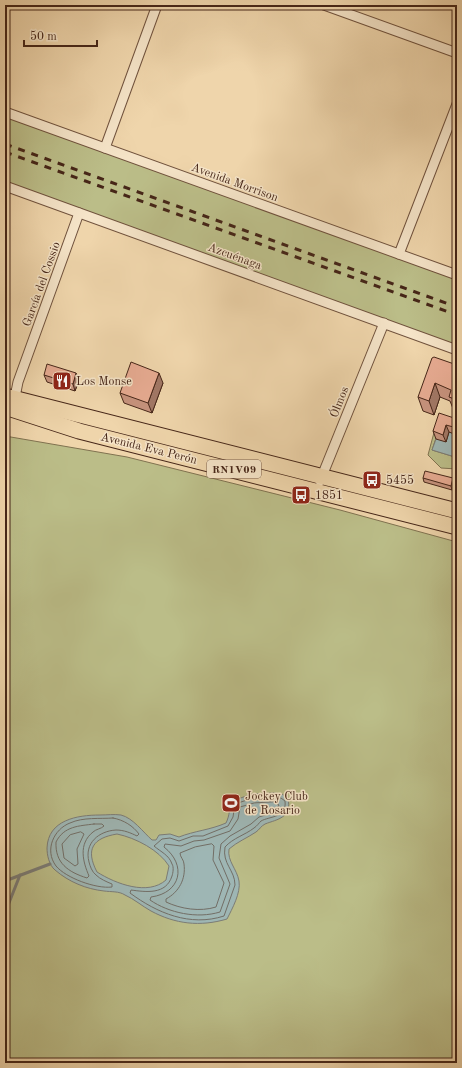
<svg xmlns="http://www.w3.org/2000/svg" width="462" height="1068" viewBox="0 0 462 1068" font-family="'Old Standard TT',serif">
<style>
.green{fill:#bbbd88;stroke:#807250}
.water{fill:#9eb6b4;stroke:#7b7c76;fill-rule:evenodd}
.lines{fill:none;stroke-linecap:round;stroke-linejoin:round}
.shore{stroke:#726e66;stroke-width:1}
.stream{stroke:#7b7c76;stroke-width:3}
.street-casing{stroke:#70523d;stroke-width:11}
.primary-casing{stroke:#462618;stroke-width:17}
.street{stroke:#f5e4c8;stroke-width:9}
.primary{stroke:#efd5ab;stroke-width:15}
.rail{stroke:#462618;stroke-width:3;stroke-dasharray:7 7;stroke-linecap:butt}
.wall{fill:#c7937e;stroke:#462618}
.shaded-wall{fill:#a27866;stroke:#462618}
.building{fill:#e7ab92;stroke:#462618}
.labels{text-anchor:middle;stroke-width:3;stroke-linejoin:round;paint-order:stroke}
.shield{fill:#f5e4c8;stroke:#7a5f4d;stroke-width:1}
.shield-label{font-size:11px;font-weight:bold;fill:#462618}
.street-label{font-size:12px;fill:#462618;stroke:#f5e4c8}
.poi-label{font-size:12px;fill:#462618;stroke:#f5e4c8;text-anchor:start}
</style>
<rect width="100%" height="100%" fill="#efd5ab"/>
<filter id="stains"><feTurbulence type="fractalNoise" baseFrequency=".005" numOctaves="4"/><feColorMatrix values="0 0 0 0 .2 0 0 0 0 .09 0 0 0 0 .02 0 0 0 .5 -.17"/></filter>
<radialGradient id="worn" r=".72"><stop offset=".6" stop-color="#630" stop-opacity="0"/><stop offset="1" stop-color="#630" stop-opacity=".3"/></radialGradient>
<!-- green -->
<g class="green">
<path d="M5,112l452,163v75l-452,-164z"/>
<path d="M442,420l-10,30 23,7 2,-7v19l-16,-1 -13,-13 8,-30z"/>
<path d="M5,436l122,21 213,53 117,32v521h-452z"/>
</g>
<!-- water -->
<g class="water">
<path d="M449,432l8,3v15l-2,7 -23,-7 4,-11z"/>
<path d="M274,793l8,1 6,4c4,20 -10,21 -23,26 -4,2 -6,6 -9,8 -9,6 -19,10 -27,17 -2,12 8,20 10,32 2,12 -7,28 -12,38 -27,8 -52,5 -76,-8 -9,-5 -17,-12 -26,-16 -6,-4 -14,-3 -21,-4 -18,-2 -35,-9 -49,-21 -6,-5 -8,-15 -8,-22 1,-28 30,-33 53,-33 7,0 14,-1 21,0 12,3 22,17 31,25h4l3,-5 11,-1 9,3c15,-6 31,-7 47,-14 4,-8 3,-15 6,-22l20,-7zM117,834c19,4 42,16 52,32l-3,14c-18,16 -50,4 -69,-8 -12,-23 -4,-34 20,-38z"/>
</g>
<g class="lines">
<!-- shore -->
<g class="shore">
<path d="M274,797l7,1 4,3c2,17 -15,15 -24,20 -2,2 -4,5 -7,7 -9,7 -21,10 -29,19 -3,17 10,23 10,38l-11,31c-34,11 -67,-3 -94,-23l1,-3c15,2 35,5 41,-14 1,-3 2,-9 0,-12 -3,-9 -11,-12 -18,-18l8,-7 8,-1 9,3 14,-5h10l25,-10 5,-9 2,-13 18,-6z"/>
<path d="M274,802l5,3 -4,7 -16,5 -8,7 -21,12 -9,8 -2,14 11,26 -10,28c-23,7 -51,1 -70,-12l1,-3c30,-4 36,-32 13,-50l1,-3 16,2 13,-5 10,-1 26,-9 8,-12 2,-12 14,-4z"/>
<path d="M113,818c11,2 20,8 26,16l-2,2c-6,-3 -13,-6 -21,-6 -17,1 -32,13 -27,32 1,4 3,10 7,13 4,4 11,7 16,9v3c-16,2 -46,-9 -56,-21 -12,-16 -2,-37 14,-43 13,-6 30,-4 43,-5z"/>
<path d="M94,824h8l2,2c-3,3 -8,3 -11,6 -15,12 -10,30 -4,44l-2,2c-19,-6 -32,-15 -31,-36 8,-16 23,-16 38,-18z"/>
<path d="M81,832l3,2 -7,15 1,15 -3,2 -11,-8 -2,-14 8,-9z"/>
<path d="M212,844l2,2 -1,14 11,23 -8,24c-16,5 -35,2 -50,-5v-3c13,-7 20,-20 18,-35 0,-4 -4,-7 -4,-11l15,-6z"/>
</g>
<!-- stream -->
<g class="stream">
<path d="M5,881l45,-17"/>
<path d="M5,913l15,-38"/>
</g>
<!-- street casing -->
<g class="street-casing">
<g id="street">
<path d="M324,5l133,48"/>
<path d="M5,112l452,163"/>
<path d="M105,148l52,-143"/>
<path d="M5,186l452,164"/>
<path d="M399,254l58,-150"/>
<path d="M14,402l4,-20 61,-169"/>
<path d="M320,481l64,-158"/>
</g>
</g>
<!-- primary casing -->
<g class="primary-casing">
<g id="primary">
<path d="M5,396l452,115"/>
<path d="M5,407l74,24 378,96"/>
</g>
</g>
<!-- street -->
<use href="#street" class="street"/>
<!-- primary -->
<use href="#primary" class="primary"/>
<!-- rail -->
<g class="rail">
<path d="M5,144l452,163"/>
<path d="M5,152l452,163"/>
</g>
</g>
<!-- wall -->
<g class="wall">
<path d="M457,365v47l-3,-1 -4,-10 -10,-4 -6,18 -11,-4 -5,-14z"/>
<path d="M44,375l35,5 -4,11 -28,-9z"/>
<path d="M163,383l-11,30 -28,-10 -4,-10z"/>
<path d="M457,419v16l-8,-3 -3,10 -10,-3 -3,-8z"/>
<path d="M423,478h30l1,4 -2,8 -28,-8z"/>
</g>
<!-- shaded-wall -->
<g class="shaded-wall">
<path d="M76,373l3,7 -4,11 -2,-7z"/>
<path d="M159,373l4,10 -11,30 -4,-10z"/>
<path d="M435,383l5,14 -6,18 -5,-14z"/>
<path d="M446,425l3,7 -3,10 -3,-7z"/>
<path d="M453,478l1,4 -2,8 -1,-4z"/>
</g>
<!-- building -->
<g class="building">
<path d="M434,357l23,8v35l-8,-3 2,-7 -16,-7 -6,18 -11,-4 14,-39z"/>
<path d="M131,362l28,11 -11,30 -28,-10z"/>
<path d="M47,364l29,9 -3,11 -29,-9z"/>
<path d="M439,413l18,6v9l-11,-3 -3,10 -10,-4z"/>
<path d="M425,471l28,7 -2,8 -28,-8z"/>
</g>
<!-- icons -->
<defs>
<g id="restaurant-square" transform="scale(1)"><rect x="-9" y="-9" width="18" height="18" rx="4" fill="#8f2418" stroke="#f5e4c8"/><path d="M-5-6h1v4h1v-4h1v4h1v-4h1v5L-1.5 .5V6h-2V.5L-5-1ZM5-6V6H3V1.5H1.5Q1.5-4 5-6Z" fill="#fff"/></g>
<g id="bus-square" transform="scale(1)"><rect x="-9" y="-9" width="18" height="18" rx="4" fill="#8f2418" stroke="#f5e4c8"/><path d="M-5-6H5V4H4V6H2V4H-2V6H-4V4H-5ZM-3.5-4V0h7V-4ZM-3.5 1.2v1.5H-2V1.2ZM2 1.2v1.5H3.5V1.2Z" fill="#fff"/></g>
<g id="stadium-square" transform="scale(1)"><rect x="-9" y="-9" width="18" height="18" rx="4" fill="#8f2418" stroke="#f5e4c8"/><path d="M0-5a6.5 5 0 1 0 0 10a6.5 5 0 1 0 0-10ZM-3.5-1.8h7v3.6h-7Z" fill="#fff"/></g>
</defs>
<g fill-rule="evenodd">
<use href="#restaurant-square" x="62" y="381"/>
<use href="#bus-square" x="372" y="480"/>
<use href="#bus-square" x="301" y="495"/>
<use href="#stadium-square" x="231" y="803"/>
</g>
<g class="labels">
<!-- shield labels -->
<rect class="shield" x="207" y="460" width="54" height="18" rx="3"/>
<g class="shield-label">
<text x="234" y="473">RN1V09</text>
</g>
<!-- street labels -->
<g class="street-label">
<text transform="translate(235 182) rotate(20)" y="4">Avenida Morrison</text>
<text transform="translate(235 256) rotate(20)" y="4">Azcuénaga</text>
<text transform="translate(41 284) rotate(-70)" y="4">García del Cossio</text>
<text transform="translate(339 402) rotate(-68)" y="4">Ólmos</text>
<text transform="translate(149 448) rotate(14)" y="4">Avenida Eva Perón</text>
</g>
<!-- poi labels -->
<g class="poi-label">
<text x="76" y="385">Los Monse</text>
<text x="386" y="484">5455</text>
<text x="315" y="499">1851</text>
<text x="245" y="800">Jockey Club<tspan x="245" dy="14">de Rosario</tspan></text>
</g>
</g>
<!-- margin -->
<rect width="462" height="1068" fill="none" stroke="#efd5ab" stroke-width="20"/>
<rect x="6" y="6" width="450" height="1056" fill="none" stroke="#462618" stroke-width="2"/>
<rect x="10" y="10" width="442" height="1048" fill="none" stroke="#462618"/>
<!-- scale -->
<path d="M24 40v6h73v-6" fill="none" stroke="#462618" stroke-width="2"/>
<text x="30" y="40" font-size="12" fill="#462618" stroke="#f5e4c8" stroke-width="3" paint-order="stroke">50 m</text>
<rect width="100%" height="100%" filter="url(#stains)"/>
<rect width="100%" height="100%" fill="url(#worn)"/>
</svg>
